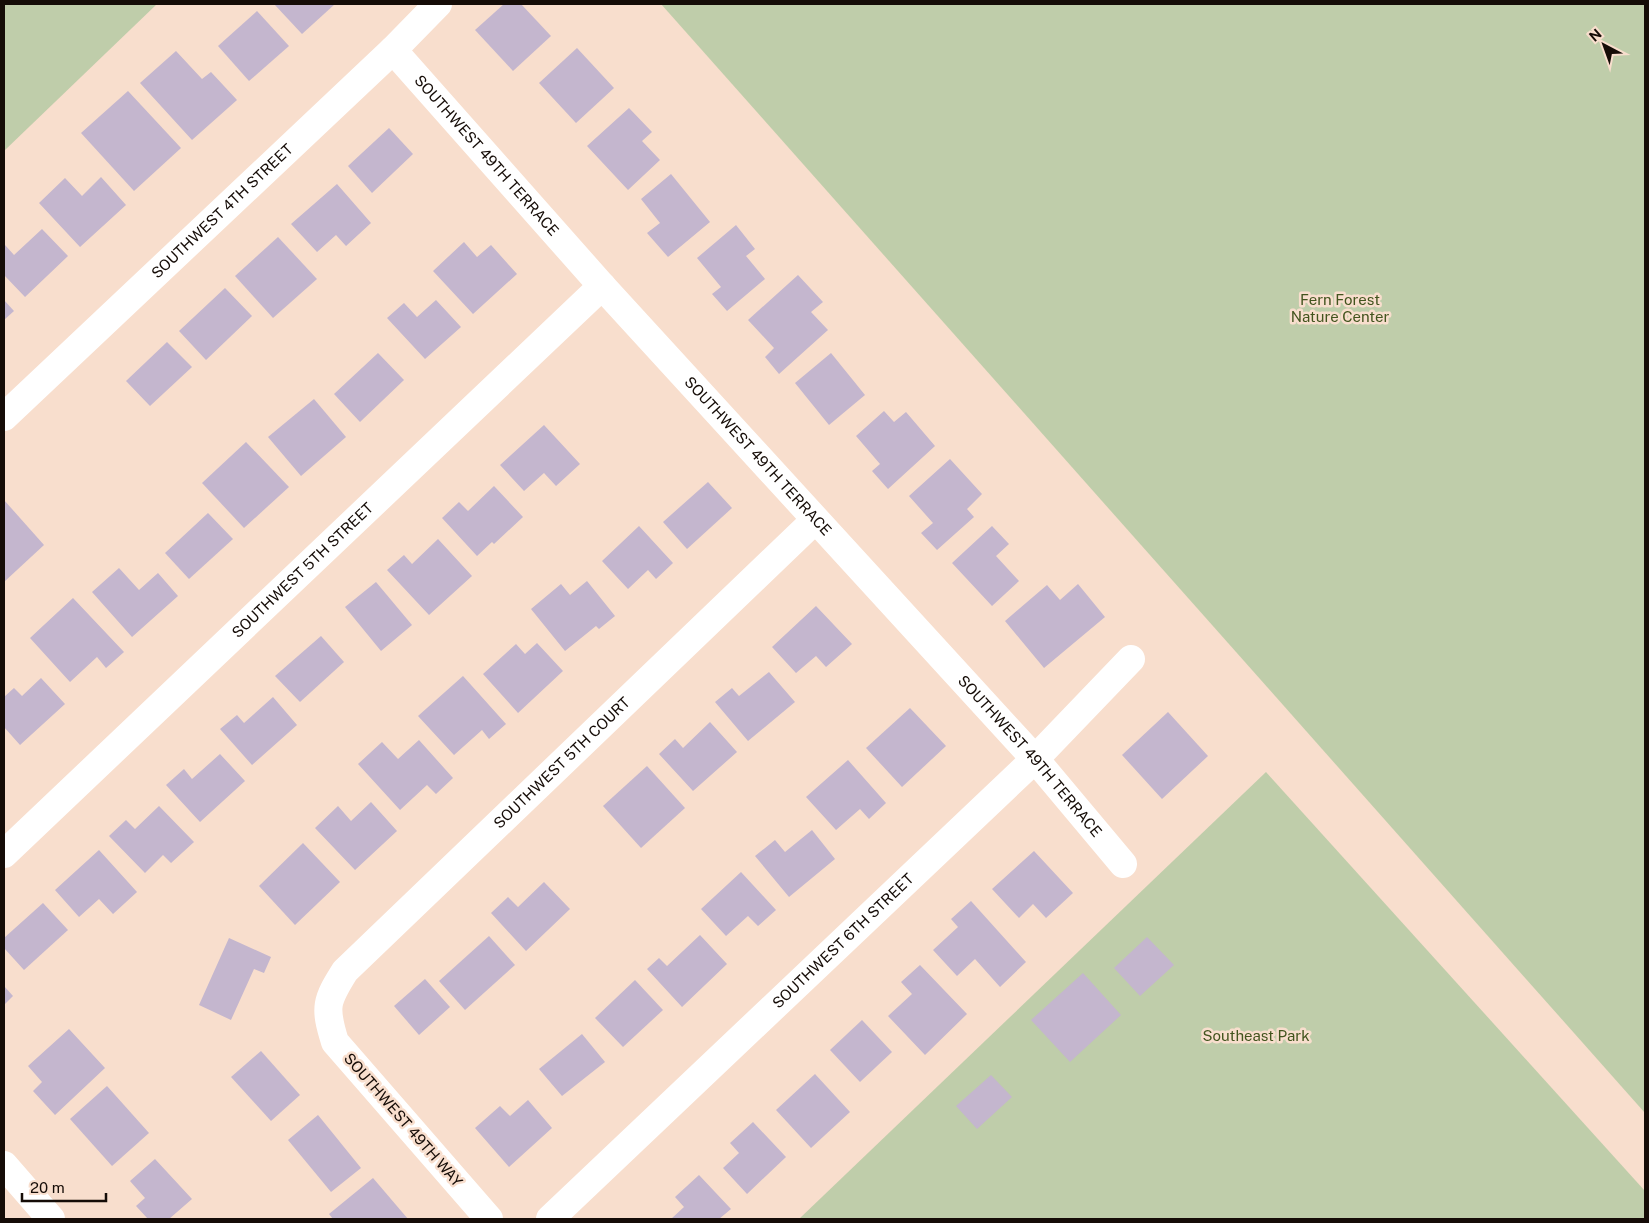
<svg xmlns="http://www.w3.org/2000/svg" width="1649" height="1223" viewBox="0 0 1649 1223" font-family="'Public Sans',sans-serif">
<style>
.green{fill:#bfcdaa}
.building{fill:#c4b6ce}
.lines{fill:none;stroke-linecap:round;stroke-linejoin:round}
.minor{stroke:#fff;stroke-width:28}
.labels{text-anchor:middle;stroke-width:5;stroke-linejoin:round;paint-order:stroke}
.street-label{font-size:15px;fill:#150c07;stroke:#f8decd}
.park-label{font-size:15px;fill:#42541e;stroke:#f8decd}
</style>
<rect width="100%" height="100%" fill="#f8decd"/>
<!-- green -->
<g class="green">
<path d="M4,4h153l-153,147z"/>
<path d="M661,4h984v1109z"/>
<path d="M1266,772l379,419v28h-846z"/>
</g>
<!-- building -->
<g class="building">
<path d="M274,4h61l-33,30z"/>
<path d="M504,4h17l30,32 -38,35 -38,-41z"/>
<path d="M257,11l32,35 -40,35 -31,-35z"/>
<path d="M577,48l37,40 -38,35 -37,-40z"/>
<path d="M176,51l26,28 9,-7 26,28 -45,40 -52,-57z"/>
<path d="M128,91l53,57 -47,43 -53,-58z"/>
<path d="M629,108l23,24 -10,9 18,19 -32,30 -41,-44z"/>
<path d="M389,128l24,26 -41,39 -24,-27z"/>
<path d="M671,174l39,48 -42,35 -21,-24 13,-10 -19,-24z"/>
<path d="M101,177l25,28 -46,42 -41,-44 26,-25 17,18z"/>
<path d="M337,184l34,39 -25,23 -10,-11 -19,17 -26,-28z"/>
<path d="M736,225l19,24 -9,7 19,23 -38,32 -15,-17 9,-7 -24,-29z"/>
<path d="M42,229l26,27 -43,41 -21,-22v-28l1,-2 9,10z"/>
<path d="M278,237l39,42 -44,39 -38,-42z"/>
<path d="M464,242l13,15 14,-12 26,29 -44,40 -40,-43z"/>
<path d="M798,275l25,27 -12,10 17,18 -49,44 -14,-17 9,-9 -26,-28z"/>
<path d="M225,288l27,28 -46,44 -27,-29z"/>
<path d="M4,300l10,11 -10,9z"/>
<path d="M436,300l25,27 -36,32 -38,-41 17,-15 13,14z"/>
<path d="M167,342l25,25 -42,39 -24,-25z"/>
<path d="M378,353l26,27 -44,42 -26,-28z"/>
<path d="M831,353l34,42 -36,30 -34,-42z"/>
<path d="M314,399l32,38 -45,39 -33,-39z"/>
<path d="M884,411l10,11 12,-10 29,34 -47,43 -16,-18 8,-7 -24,-28z"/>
<path d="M544,425l36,39 -24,22 -12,-13 -20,18 -24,-26z"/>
<path d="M246,442l43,45 -45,41 -42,-45z"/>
<path d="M950,459l32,35 -15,15 7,8 -37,33 -16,-17 12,-10 -24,-27z"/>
<path d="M708,482l24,26 -45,41 -24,-27z"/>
<path d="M494,486l29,31 -29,27 -2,-2 -15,14 -35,-38 17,-16 9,9z"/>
<path d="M4,500l40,45 -40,37z"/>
<path d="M208,513l25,26 -44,40 -24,-26z"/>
<path d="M639,526l34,37 -17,16 -8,-9 -20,19 -26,-28z"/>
<path d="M992,526l17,18 -13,12 23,25 -27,25 -40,-43z"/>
<path d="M438,539l34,37 -43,39 -42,-45 17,-15 8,9z"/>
<path d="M119,568l20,22 19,-17 20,23 -46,41 -40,-45z"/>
<path d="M587,581l28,35 -16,13 -3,-3 -31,25 -34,-42 30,-25 9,11z"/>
<path d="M376,582l36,43 -31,26 -36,-44z"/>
<path d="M1078,584l27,33 -61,51 -39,-47 42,-36 13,15z"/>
<path d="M73,598l51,54 -18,16 -9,-11 -27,25 -40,-44z"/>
<path d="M816,606l36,38 -26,23 -10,-11 -20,17 -24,-26z"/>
<path d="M321,636l23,26 -44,40 -25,-26z"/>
<path d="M537,643l26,28 -45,42 -35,-39 33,-30 9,10z"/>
<path d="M769,672l26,30 -47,39 -33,-39 17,-14 7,8z"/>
<path d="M463,676l43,48 -17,15 -7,-9 -28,25 -36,-39z"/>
<path d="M41,678l24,26 -45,41 -16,-18v-30l10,-9 8,8z"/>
<path d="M273,697l24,28 -45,40 -32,-36 17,-14 7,8z"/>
<path d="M910,708l36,38 -44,41 -36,-39z"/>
<path d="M1168,712l40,44 -46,43 -40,-44z"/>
<path d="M710,722l27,30 -44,39 -34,-37 16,-15 8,9z"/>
<path d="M419,740l34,38 -17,16 -9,-9 -27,25 -42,-46 24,-22 16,17z"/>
<path d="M220,754l25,27 -45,41 -34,-37 18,-16 8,10z"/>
<path d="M848,760l38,43 -17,16 -9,-10 -24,21 -30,-33z"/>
<path d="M647,766l38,42 -44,40 -38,-42z"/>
<path d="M371,802l26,29 -42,39 -40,-42 23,-22 13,15z"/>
<path d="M159,806l35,36 -23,21 -8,-8 -18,18 -36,-37 17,-16 9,9z"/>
<path d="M812,830l23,29 -46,38 -34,-41 20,-16 10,12z"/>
<path d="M303,843l37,39 -45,43 -36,-39z"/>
<path d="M99,850l38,42 -24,22 -14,-15 -20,18 -24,-27z"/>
<path d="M1034,851l39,42 -27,25 -13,-14 -14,14 -27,-29z"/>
<path d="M741,872l35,38 -18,16 -10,-10 -22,20 -25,-27z"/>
<path d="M544,882l26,27 -44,42 -35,-38 17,-16 10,10z"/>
<path d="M971,901l55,61 -26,25 -25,-28 -18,17 -24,-26 25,-23 -7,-8z"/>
<path d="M43,903l25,27 -44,40 -20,-22v-10z"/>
<path d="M700,935l27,29 -45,43 -35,-38 12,-11 8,8z"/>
<path d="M489,936l26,29 -50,45 -26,-29z"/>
<path d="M1147,937l27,28 -34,31 -26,-28z"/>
<path d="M229,938l42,19 -7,16 -10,-4 -23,51 -32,-15z"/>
<path d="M920,965l47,49 -42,41 -37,-39 24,-22 -11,-12z"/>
<path d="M1083,973l38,42 -51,47 -39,-42z"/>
<path d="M425,979l25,28 -31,28 -25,-29z"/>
<path d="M635,980l28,30 -40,37 -28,-29z"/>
<path d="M4,986l9,10 -9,9z"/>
<path d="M862,1020l30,32 -32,30 -30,-32z"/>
<path d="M69,1029l36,39 -50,47 -22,-24 9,-9 -14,-16z"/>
<path d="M582,1034l23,28 -43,34 -23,-27z"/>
<path d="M261,1051l39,44 -29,26 -40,-44z"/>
<path d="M815,1074l35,38 -39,36 -35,-38z"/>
<path d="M991,1075l21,22 -35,32 -21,-23z"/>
<path d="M107,1086l42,47 -37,33 -42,-47z"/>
<path d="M528,1100l24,28 -43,39 -34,-39 25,-22 10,10z"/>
<path d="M318,1115l43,53 -30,24 -43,-52z"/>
<path d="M753,1122l33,35 -39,37 -24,-26 16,-15 -9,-10z"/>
<path d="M155,1159l37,40 -23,20h-21l-12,-13 9,-8 -15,-17z"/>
<path d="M699,1175l32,34 -12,10h-48l13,-12 -9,-10z"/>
<path d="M373,1178l35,41h-75l-4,-5z"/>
</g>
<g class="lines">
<!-- minor -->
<g class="minor">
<path id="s1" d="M393,50l209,236 433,473 88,105"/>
<path id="s2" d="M4,417l389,-367 45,-46"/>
<path id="s3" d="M4,854l598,-568"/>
<path d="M4,1165l47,54"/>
<path id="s4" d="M489,1219l-154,-177c-11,-35 -9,-41 10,-71l470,-451"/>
<path id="s5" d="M550,1219l485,-460 96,-100"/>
</g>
</g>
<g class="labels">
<!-- street labels -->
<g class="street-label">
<text dy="5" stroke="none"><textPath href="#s1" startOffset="141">SOUTHWEST 49TH TERRACE</textPath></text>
<text dy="5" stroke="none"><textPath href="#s2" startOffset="300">SOUTHWEST 4TH STREET</textPath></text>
<text dy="5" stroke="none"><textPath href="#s1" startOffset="546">SOUTHWEST 49TH TERRACE</textPath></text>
<text dy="5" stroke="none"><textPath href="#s3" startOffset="412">SOUTHWEST 5TH STREET</textPath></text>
<text dy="5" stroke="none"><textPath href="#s1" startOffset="951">SOUTHWEST 49TH TERRACE</textPath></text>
<text dy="5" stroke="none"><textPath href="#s4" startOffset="611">SOUTHWEST 5TH COURT</textPath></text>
<text dy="5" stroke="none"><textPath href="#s5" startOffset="404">SOUTHWEST 6TH STREET</textPath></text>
<text transform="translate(403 1120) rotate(49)" y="5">SOUTHWEST 49TH WAY</text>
</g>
<!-- park labels -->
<g class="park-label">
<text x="1340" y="305">Fern Forest<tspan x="1340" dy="17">Nature Center</tspan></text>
<text x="1256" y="1041">Southeast Park</text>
</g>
</g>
<!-- border -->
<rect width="1649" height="1223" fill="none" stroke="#150c07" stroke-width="10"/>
<!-- north arrow -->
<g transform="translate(1604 45) rotate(319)" stroke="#f8decd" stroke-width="4" paint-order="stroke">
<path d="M0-4L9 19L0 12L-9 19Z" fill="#150c07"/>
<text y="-8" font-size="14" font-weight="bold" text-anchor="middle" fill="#150c07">N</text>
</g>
<!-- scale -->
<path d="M22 1193v8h84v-8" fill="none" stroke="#150c07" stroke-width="2.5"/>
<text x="30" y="1193" font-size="15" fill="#150c07" stroke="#f8decd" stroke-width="4" paint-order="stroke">20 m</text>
</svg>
